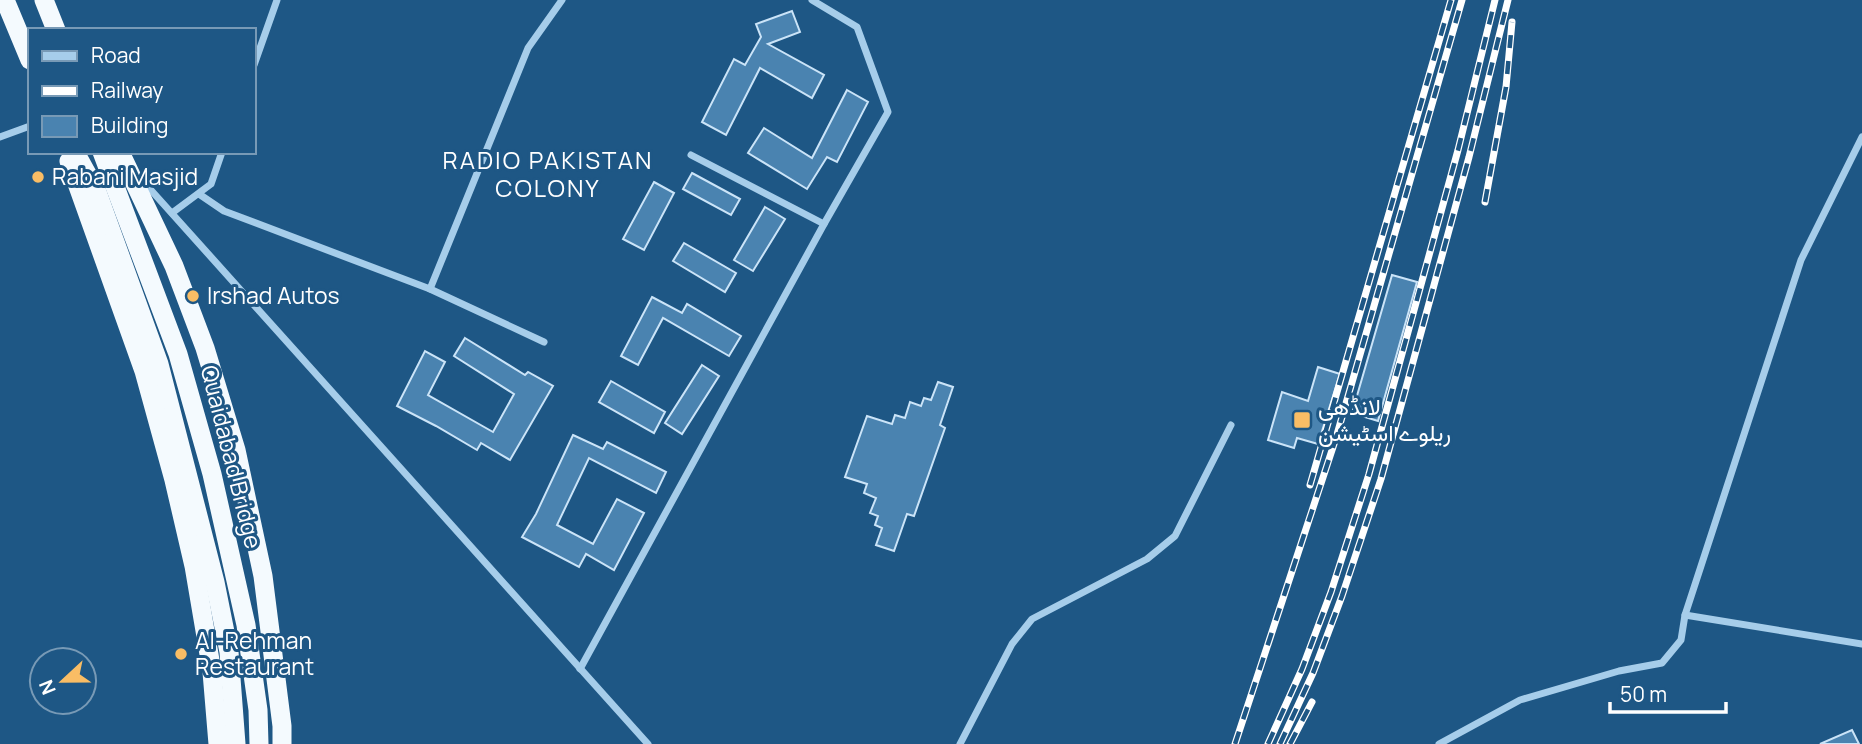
<svg xmlns="http://www.w3.org/2000/svg" width="1862" height="744" viewBox="0 0 1862 744" font-family="Manrope,Vazirmatn,sans-serif">
<style>
.building{fill:#4a83b0;stroke:#cbe4f8;stroke-width:2}
.lines{fill:none;stroke-linecap:round;stroke-linejoin:round}
.minor{stroke:#a6cdea;stroke-width:7}
.trunk{stroke:#f4fafe;stroke-width:19}
.rail-casing{stroke:#fff;stroke-width:7}
.rail{stroke:#1e5785;stroke-width:4.5;stroke-dasharray:13;stroke-linecap:butt}
.poi-dot{fill:#f9bd65;stroke:#1e5785;stroke-width:2.5}
.labels{text-anchor:middle;stroke-width:6;stroke-linejoin:round;paint-order:stroke}
.poi-label{font-size:23px;fill:#fff;stroke:#1e5785;text-anchor:start}
.street-label{font-size:23px;fill:#fff;stroke:#1e5785}
.neighbourhood-label{font-size:24px;letter-spacing:2px;fill:#fff;stroke:#1e5785}
</style>
<rect width="100%" height="100%" fill="#1e5785"/>
<!-- building -->
<g class="building">
<path d="M792,11l8,21 -32,12 56,31 -12,23 -52,-30 -34,67 -24,-13 32,-63 11,6 16,-28 -5,-13z"/>
<path d="M847,90l21,12 -31,60 -10,-5 -20,32 -59,-36 16,-25 48,30z"/>
<path d="M692,173l48,26 -9,16 -48,-26z"/>
<path d="M654,182l20,11 -30,57 -21,-11z"/>
<path d="M765,207l20,12 -32,52 -19,-11z"/>
<path d="M684,243l52,30 -11,19 -52,-31z"/>
<path d="M1392,275l25,7 -39,139 -26,-8z"/>
<path d="M652,297l30,16 5,-9 54,32 -12,20 -66,-38 -25,47 -17,-9z"/>
<path d="M465,338l60,37 3,-3 25,14 -43,74 -29,-17 -4,7 -41,-24 -39,-20 28,-55 20,11 -17,33 65,37 21,-38 -60,-38z"/>
<path d="M702,365l17,11 -37,58 -17,-11z"/>
<path d="M1318,367l22,7 -22,70 -21,-6 -3,10 -26,-8 14,-48 26,9z"/>
<path d="M611,381l54,31 -11,21 -55,-31z"/>
<path d="M938,382l15,5 -13,38 5,3 -31,88 -7,-2 -13,37 -18,-6 6,-17 -7,-3 3,-9 -8,-3 6,-15 -12,-5 3,-9 -22,-7 22,-61 25,8 3,-9 10,3 5,-16 11,4 3,-8 7,2z"/>
<path d="M573,435l30,14 4,-7 59,30 -10,21 -67,-35 -32,67 36,19 24,-45 27,14 -30,57 -28,-16 -7,13 -57,-30 14,-23z"/>
<path d="M1852,730l7,14h-39z"/>
</g>
<g class="lines">
<!-- minor -->
<g class="minor">
<path d="M254,65l23,-65"/>
<path d="M0,137l30,-11"/>
<path d="M691,155l133,69"/>
<path d="M141,179l507,565"/>
<path d="M199,194l25,17 206,78 114,53"/>
<path d="M172,213l39,-29 11,-32"/>
<path d="M430,289l98,-241 34,-48"/>
<path d="M1685,615l177,29"/>
<path d="M580,669l244,-445 64,-112 -31,-85 -45,-27"/>
<path d="M960,744l52,-100 20,-25 115,-60 28,-23 56,-111"/>
<path d="M1439,744l81,-44 99,-29 43,-8 19,-23 4,-25 116,-355 61,-123"/>
</g>
<!-- trunk -->
<g class="trunk">
<path d="M5,0l25,60"/>
<path d="M44,0l12,30"/>
<path d="M75,152l22,40 62,172 56,218 14,70 7,92"/>
<path d="M102,152l76,202 34,120 34,151 12,85 1,34"/>
<path d="M120,152l54,114 31,82 31,102 27,126 19,150v18"/>
<path d="M69,161l75,210 30,109 20,86 18,106 6,72"/>
</g>
<!-- rail casing -->
<g class="rail-casing">
<g id="rail">
<path d="M1485,202l21,-115 6,-65"/>
<path d="M1310,485l141,-485"/>
<path d="M1235,744l101,-306 126,-438"/>
<path d="M1268,744l34,-75 29,-77 38,-118 89,-324 37,-150"/>
<path d="M1280,744l33,-71 29,-77 39,-117 88,-322 39,-157"/>
<path d="M1290,744l22,-42"/>
</g>
</g>
<!-- rail -->
<use href="#rail" class="rail"/>
</g>
<!-- markers -->
<g class="poi-dot">
<circle cx="38" cy="177" r="7"/>
<circle cx="193" cy="296" r="7"/>
<rect x="1293" y="411" width="18" height="18" rx="3.5"/>
<circle cx="181" cy="654" r="7"/>
</g>
<g class="labels">
<!-- poi labels -->
<g class="poi-label">
<text x="52" y="185">Rabani Masjid</text>
<text x="207" y="304">Irshad Autos</text>
<text x="1318" y="415">لانڈھی<tspan x="1318" dy="26">ریلوے اسٹیشن</tspan></text>
<text x="195" y="649">Al-Rehman<tspan x="195" dy="26">Restaurant</tspan></text>
</g>
<!-- street labels -->
<g class="street-label">
<text transform="translate(231 457) rotate(76)" y="8">Quaidabad Bridge</text>
</g>
<!-- neighbourhood labels -->
<g class="neighbourhood-label">
<text x="548" y="169">RADIO PAKISTAN<tspan x="548" dy="28">COLONY</tspan></text>
</g>
</g>
<!-- legend -->
<rect x="28" y="28" width="228" height="126" fill="#1e5785" stroke="#789ab6" stroke-width="2"/>
<rect x="42" y="51" width="35" height="10" fill="#a6cdea" stroke="#789ab6" stroke-width="2"/>
<text x="91" y="63" font-size="21" fill="#ffffff">Road</text>
<rect x="42" y="86" width="35" height="10" fill="#ffffff" stroke="#789ab6" stroke-width="2"/>
<text x="91" y="98" font-size="21" fill="#ffffff">Railway</text>
<rect x="42" y="116" width="35" height="21" fill="#4a83b0" stroke="#789ab6" stroke-width="2"/>
<text x="91" y="133" font-size="21" fill="#ffffff">Building</text>
<!-- north arrow -->
<g transform="translate(63 681) rotate(248)"><circle r="33" fill="#1e5785" stroke="#789ab6" stroke-width="2"/>
<path d="M0-5L12 26L0 18L-12 26Z" fill="#f9bd65"/>
<text y="-10" font-size="19" font-weight="bold" text-anchor="middle" fill="#ffffff">N</text>
</g>
<!-- scale -->
<path d="M1610 702v10h116v-10" fill="none" stroke="#ffffff" stroke-width="3.5"/>
<text x="1620" y="702" font-size="21" fill="#ffffff" stroke="#1e5785" stroke-width="5" paint-order="stroke">50 m</text>
</svg>
